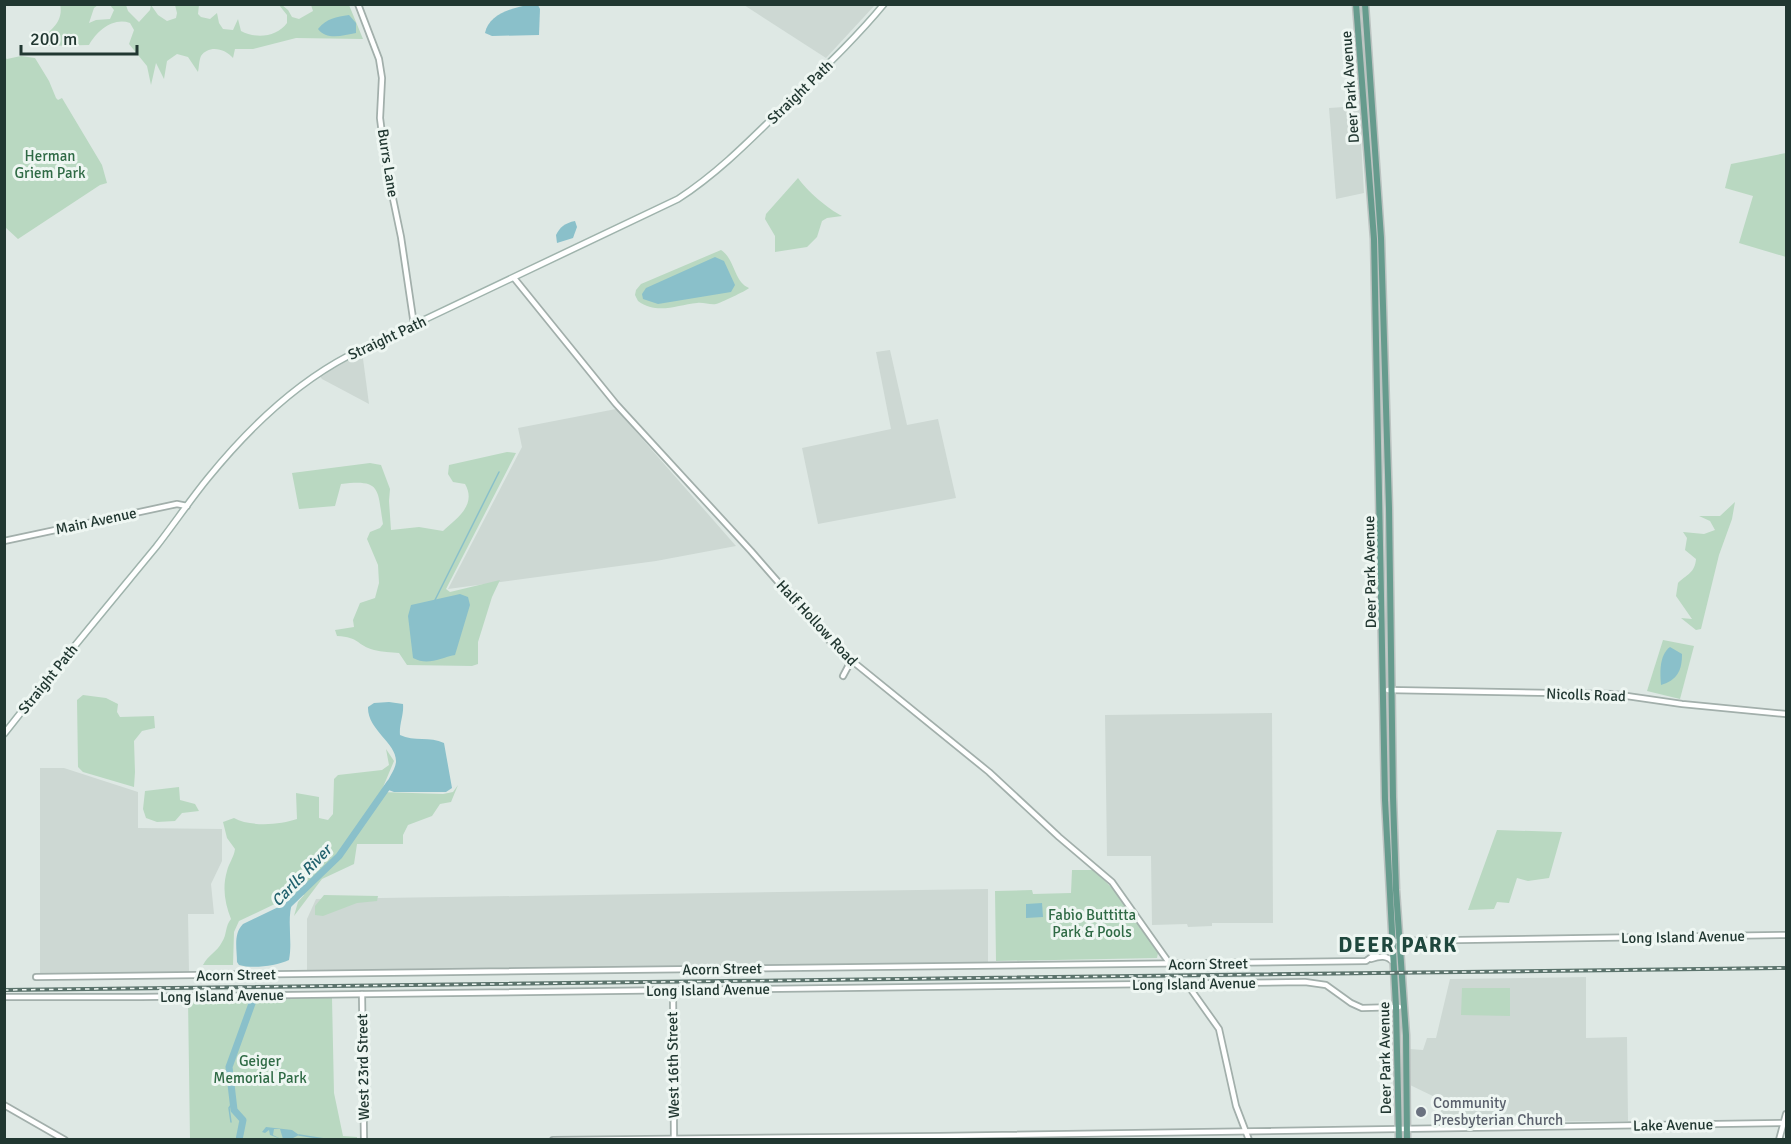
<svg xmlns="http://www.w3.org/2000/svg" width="1791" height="1144" viewBox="0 0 1791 1144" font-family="Signika,sans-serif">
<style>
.built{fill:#cdd8d3}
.green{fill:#b9d8c1}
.water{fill:#8ac0ca}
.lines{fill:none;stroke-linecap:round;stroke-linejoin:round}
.stream{stroke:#8ac0ca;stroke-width:1.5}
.river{stroke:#8ac0ca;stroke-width:7}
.tertiary-casing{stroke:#a2afab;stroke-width:8}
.secondary-casing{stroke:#9fb3ac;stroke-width:8}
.primary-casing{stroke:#bcc3c1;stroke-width:9}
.tertiary{stroke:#fff;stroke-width:4.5}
.secondary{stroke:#fff;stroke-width:5}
.primary{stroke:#669b8d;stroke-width:6}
.rail-casing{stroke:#5b736c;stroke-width:4}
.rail{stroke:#eef6f2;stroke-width:1.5;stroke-dasharray:4.5;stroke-linecap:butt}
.worship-dot{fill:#6b7280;stroke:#eef6f2;stroke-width:2}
.labels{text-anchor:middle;stroke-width:6;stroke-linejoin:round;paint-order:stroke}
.street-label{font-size:15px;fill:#213731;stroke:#eef6f2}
.park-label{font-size:15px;fill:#2f6a45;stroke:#eef6f2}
.worship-label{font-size:15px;fill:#5b616d;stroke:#eef6f2;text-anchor:start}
.water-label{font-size:16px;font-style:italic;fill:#21616d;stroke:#eef6f2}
.district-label{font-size:21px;font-weight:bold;letter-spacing:1.5px;fill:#1f473d;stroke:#eef6f2}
</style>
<rect width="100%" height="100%" fill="#dee8e4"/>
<!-- built -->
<g class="built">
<path d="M744,5h131l-49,53z"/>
<path d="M1359,106l5,87 -28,6 -7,-91z"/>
<path d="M890,350l17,75 31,-6 18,79 -138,26 -16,-76 89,-19 -15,-77z"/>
<path d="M362,351l7,53 -47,-25 -3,-4z"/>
<path d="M616,409l120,137 -80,15 -208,28 74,-142 -4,-19z"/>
<path d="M1272,713l1,210h-61v3l-24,1 -1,-3 -35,1 -1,-69h-44l-2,-141z"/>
<path d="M40,768h24l74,24v36l84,1v32l-11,23 3,30h-26l1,58 -149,1z"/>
<path d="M988,889v74l-681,7v-51l9,-20z"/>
<path d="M1586,977v61l41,-1 1,84 -187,1v-22l-31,-15 -1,-36 14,1 4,-12h9l14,-59z"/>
</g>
<!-- green -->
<g class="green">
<path d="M60,4l38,1 -4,3 -5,15 7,-3 14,-1 4,-9 -4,-5h16l2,6 11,11 11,-12 1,-5 7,10 9,6 9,-3 1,-5 -2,-8h24l-1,9 3,3 9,2 7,-6 2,10 4,6 10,1 5,-11 3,12c15,8 36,6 46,-8v-8l-8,-10h3l6,5 4,7 7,2 14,-8 -2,-6h38l14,34 -67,-1 -43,11h-18l-2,9c-7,-9 -24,-14 -32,-2 -2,4 -2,12 -3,16l-10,-15 -11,-3 -10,7 -3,18 -8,-16 -5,22 -4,-19 -18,-22 5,-14 -4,-7c-17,-6 -33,8 -41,22l-48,1 -2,-5c12,-11 25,-19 21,-37z"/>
<path d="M21,56l14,2 14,23 7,17 2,2 4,-2 40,67 5,18 -7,2 -82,54 -13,-12 -1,-94 2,-1 -2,-1v-74l3,2z"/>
<path d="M1786,153v104l-47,-14 14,-47 -28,-8 6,-24z"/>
<path d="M798,178c8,12 30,31 44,38l-15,2 -5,3 -5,16 -10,10 -32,5v-16l-10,-17 1,-5z"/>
<path d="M721,250c14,9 13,32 28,38 -3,3 -29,15 -33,16 -6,1 -13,-2 -19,-1 -20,2 -40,12 -59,-2l-3,-6 1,-5 5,-6z"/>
<path d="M507,452l9,1 -70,136 4,3 50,-12 -8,17 -14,45v22l-6,2 -65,-1 -8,-12c-8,-1 -17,-1 -25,-3 -18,-5 -14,-13 -37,-14l-2,-6 19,-3 -1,-7 7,-17 15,-5 4,-15 -1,-18 -11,-26 3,-7 10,-4 3,-4c-6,-35 -1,-45 -42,-40l-6,22 -36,3 -7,-36 78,-10 11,2 9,24 -1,12 2,29 28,-3 24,4c14,-13 34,-26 22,-47l-12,-2 -5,-8 1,-9z"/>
<path d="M1735,502l-3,17 -13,36 -18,74 -5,1 -15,-12 11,1 -16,-23 2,-13c8,-8 17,-10 18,-24l-11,-9 2,-12 -4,-6 21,2 11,-4 -5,-9 -11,-5h21z"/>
<path d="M1663,640l31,6 -14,53 -33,-8z"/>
<path d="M83,695l23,3 12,6 -1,8 3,5 34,-1 1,12 -13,3 -8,10 1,31 -1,15 -51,-15 -5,-5 -1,-67z"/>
<path d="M386,749l8,12 -13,31 62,2 10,-2 5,-7 -7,17 -11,2 -8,12 -24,9 -5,10v9h-46l-3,20 -32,15 -28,37 4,-14 6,-7 -7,-3 -18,10 -40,19 -5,11 -1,33h-30c5,-10 14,-13 19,-23 5,-7 3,-16 9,-23 -6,-15 -9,-31 -4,-48 2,-8 7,-14 8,-22l-8,-11 -4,-16 11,-4c16,9 46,7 63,1l-1,-26 23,4v21l9,2 5,-6 1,-35 4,-4 44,-5 7,-5z"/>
<path d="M179,787l1,13 15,4 4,7 -17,2 -7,8 -18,1 -11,-4 -3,-9 2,-18z"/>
<path d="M1497,830l65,2 -13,46 -21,3 -11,-3 -8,25 -12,-1 -3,7 -26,1z"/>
<path d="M1072,870h22l22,22 36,52 6,9 -1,5 -161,3 -1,-70 37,-1 1,4 38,-1z"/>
<path d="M324,895l54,1 -1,5 -20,2 -34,13 -8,-1v-9z"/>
<path d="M1462,988h48v28l-49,-1z"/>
<path d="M332,998l2,95 9,43 14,1v2h-167l-2,-140z"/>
</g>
<!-- water -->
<g class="water">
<path d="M533,4l5,1 2,4 -1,26 -47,1 -7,-3c4,-20 30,-26 48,-29z"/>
<path d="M349,15l7,8v10c-12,2 -29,8 -38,-4 9,-11 18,-12 31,-14z"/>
<path d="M575,221l2,6 -4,11 -16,5 -1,-8c4,-8 9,-12 19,-14z"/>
<path d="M715,257l9,4 11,24 -4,7 -73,12 -15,-5 -1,-5 4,-6z"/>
<path d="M460,594l8,3 2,8 -15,50c-15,3 -27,11 -42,3l-5,-42 3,-11z"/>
<path d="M1670,647l12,7c0,17 -5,26 -21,31 -1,-12 -2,-30 9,-38z"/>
<path d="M389,702l14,2c1,11 -4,20 -3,31 14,7 30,1 44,8l8,45 -6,4h-52l-8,-3c0,-10 9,-17 10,-27 1,-19 -29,-32 -28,-55l6,-4z"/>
<path d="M293,900c-7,20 0,40 -4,60 -13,6 -36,9 -50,5l-2,-3c0,-13 -4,-28 6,-38z"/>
<path d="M1042,903l1,14 -17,1v-14z"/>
<path d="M266,1127l26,3 7,5 -8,4 -4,-1 -4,1 -3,-10h-6l-1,6 8,4 -11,-4 -1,-5 -4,3 -3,-1z"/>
</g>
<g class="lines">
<!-- stream -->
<g class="stream">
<path d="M434,602l65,-130"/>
<path d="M231,1122l-2,-14 4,-6"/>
<path d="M299,1135l32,5"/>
</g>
<!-- river -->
<g class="river">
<path d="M288,905l51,-49 51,-73"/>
<path d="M239,1140l4,-20 -9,-10 -5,-43 25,-69"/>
</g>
<!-- tertiary casing -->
<g class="tertiary-casing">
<g id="tertiary">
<path d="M358,4l21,55 3,19 -2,40 6,47 15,72 13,88"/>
<path d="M514,278l102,126 135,147 84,96 154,125 70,65 53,45 58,82"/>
<path d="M4,541l173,-37 10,2"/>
<path d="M843,676l8,-15"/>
<path d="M1388,690l225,4 69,10 104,10"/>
<path d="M1371,959c9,-3 16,-4 22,3"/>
<path d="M36,977l1330,-16 27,-20 393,-6"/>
<path d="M1187,984l32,45 17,77 13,34"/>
<path d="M673,990l1,150"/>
<path d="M362,994l2,146"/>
<path d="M4,997h137l1164,-15 21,3 25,18 11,5 37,-1"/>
<path d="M4,1105l61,35"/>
<path d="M553,1140l387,-4 844,-13"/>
<path d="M1779,1140l7,-26"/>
</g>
</g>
<!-- secondary casing -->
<g class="secondary-casing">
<path id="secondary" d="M4,734c50,-64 101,-125 152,-187 18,-23 34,-47 52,-69 39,-48 85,-93 140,-122l330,-157c43,-28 77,-64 113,-99 32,-31 65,-62 93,-96"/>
</g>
<!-- primary casing -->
<g class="primary-casing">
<g id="primary">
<path d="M1356,4l18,235 11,561 11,207 3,133"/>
<path d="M1365,4l16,234 8,270 4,289 3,93 10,145 1,105"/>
</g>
</g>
<!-- tertiary -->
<use href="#tertiary" class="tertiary"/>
<!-- secondary -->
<use href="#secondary" class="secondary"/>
<!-- primary -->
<use href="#primary" class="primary"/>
<!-- rail casing -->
<g class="rail-casing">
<path id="rail" d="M4,990l1782,-22"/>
</g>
<!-- rail -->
<use href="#rail" class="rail"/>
</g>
<!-- markers -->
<circle class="worship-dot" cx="1421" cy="1112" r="6"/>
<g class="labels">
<!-- street labels -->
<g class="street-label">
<text transform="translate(1350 87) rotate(-94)" y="5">Deer Park Avenue</text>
<text transform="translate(800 92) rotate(-44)" y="5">Straight Path</text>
<text transform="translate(388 163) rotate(81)" y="5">Burrs Lane</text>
<text transform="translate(387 338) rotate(-25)" y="5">Straight Path</text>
<text transform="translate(96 521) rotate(-12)" y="5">Main Avenue</text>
<text transform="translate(1370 572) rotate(-91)" y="5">Deer Park Avenue</text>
<text transform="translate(817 623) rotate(47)" y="5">Half Hollow Road</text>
<text transform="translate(48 679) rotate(-51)" y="5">Straight Path</text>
<text transform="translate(1586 695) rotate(2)" y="5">Nicolls Road</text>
<text transform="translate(1683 937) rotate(-1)" y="5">Long Island Avenue</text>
<text transform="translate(1208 964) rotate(-1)" y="5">Acorn Street</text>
<text transform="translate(722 969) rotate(-1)" y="5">Acorn Street</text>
<text transform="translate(236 975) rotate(-1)" y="5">Acorn Street</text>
<text transform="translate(1194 984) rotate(-1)" y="5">Long Island Avenue</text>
<text transform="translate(708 990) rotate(-1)" y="5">Long Island Avenue</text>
<text transform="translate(222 996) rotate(-1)" y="5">Long Island Avenue</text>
<text transform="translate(1385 1058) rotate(-91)" y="5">Deer Park Avenue</text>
<text transform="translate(673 1065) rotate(-91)" y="5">West 16th Street</text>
<text transform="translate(363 1067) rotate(-91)" y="5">West 23rd Street</text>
<text transform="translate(1673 1125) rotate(-1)" y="5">Lake Avenue</text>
</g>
<!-- park labels -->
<g class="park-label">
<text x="50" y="161">Herman<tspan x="50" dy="17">Griem Park</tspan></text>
<text x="1092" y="920">Fabio Buttitta<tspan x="1092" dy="17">Park &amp; Pools</tspan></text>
<text x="260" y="1066">Geiger<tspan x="260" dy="17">Memorial Park</tspan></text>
</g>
<!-- worship labels -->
<g class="worship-label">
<text x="1433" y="1108">Community<tspan x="1433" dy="17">Presbyterian Church</tspan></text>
</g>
<!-- water labels -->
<g class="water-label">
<text transform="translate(301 875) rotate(-46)" y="6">Carlls River</text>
</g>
<!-- district labels -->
<g class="district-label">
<text x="1398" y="952">DEER PARK</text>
</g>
</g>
<!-- border -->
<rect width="1791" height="1144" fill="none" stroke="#213731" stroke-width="12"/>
<!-- scale -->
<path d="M21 45v9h116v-9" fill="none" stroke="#213731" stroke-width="3"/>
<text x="30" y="45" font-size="18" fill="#213731" stroke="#eef6f2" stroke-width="4.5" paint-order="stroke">200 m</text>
</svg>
